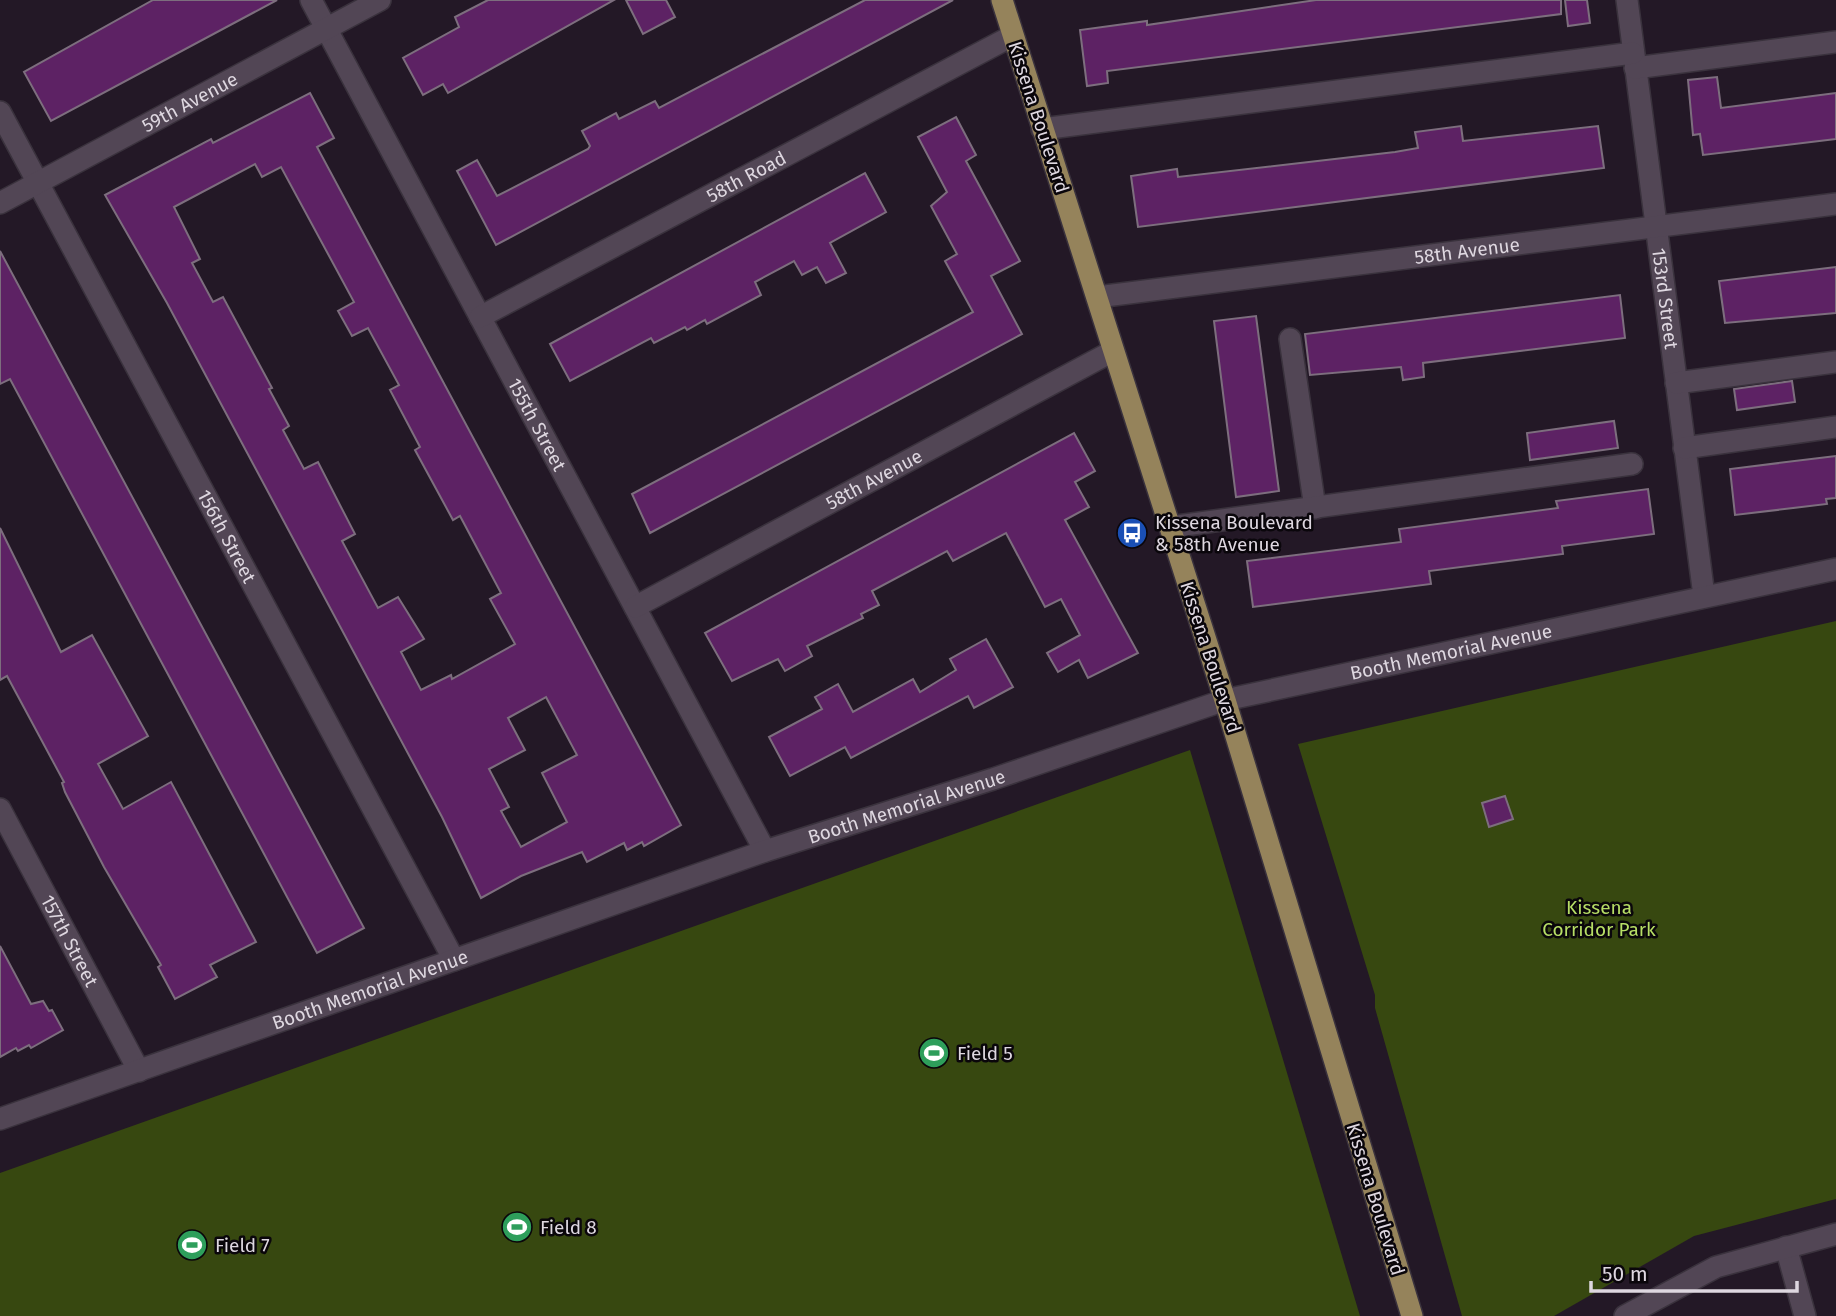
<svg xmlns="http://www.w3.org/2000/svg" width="1836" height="1316" viewBox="0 0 1836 1316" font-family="'Fira Sans',sans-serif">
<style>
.green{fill:#374810}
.building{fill:#5d2264;stroke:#7d6e7e;stroke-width:2;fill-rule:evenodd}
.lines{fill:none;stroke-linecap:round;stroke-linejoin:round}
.minor-casing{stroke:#3a323d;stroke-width:24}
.major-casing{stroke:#3a323d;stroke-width:24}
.minor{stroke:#524655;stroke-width:21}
.major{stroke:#95835b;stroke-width:21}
.labels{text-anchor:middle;stroke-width:5;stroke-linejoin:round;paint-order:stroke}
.street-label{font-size:19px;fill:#ded7e0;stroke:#0a060b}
.poi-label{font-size:19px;fill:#ded7e0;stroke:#0a060b;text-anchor:start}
.park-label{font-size:19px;fill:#b7de66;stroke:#0a060b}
</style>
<rect width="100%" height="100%" fill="#231826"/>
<!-- green -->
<g class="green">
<path d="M1836,621v578l-142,37 -140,80h-92l-87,-308v-13l-77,-251z"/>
<path d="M1190,750l170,566h-1360v-143z"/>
</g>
<!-- building -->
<g class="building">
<path d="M153,0h124l-226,121 -27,-49z"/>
<path d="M488,0h126l-166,93 -5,-9 -20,11 -20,-37 56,-31 -4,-10z"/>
<path d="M626,0h40l9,17 -32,17z"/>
<path d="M865,0h88l-457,245 -39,-74 20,-11 20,36 91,-47 2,-3 -8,-15 34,-18 3,6 36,-18 4,7z"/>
<path d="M1316,0h245v14l-454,57 1,12 -21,3 -7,-56 67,-9v4z"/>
<path d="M1565,0h22l3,23 -22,3z"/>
<path d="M1717,77l4,31 115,-15v46l-133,16 -3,-21 -7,1 -5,-55z"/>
<path d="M310,93l24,45 -17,9 364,678 -37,21 -2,-4 -15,8 -3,-7 -37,19 -5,-10 -61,24 -40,22 -39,-81 -275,-514 -62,-108 106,-56 2,4zM255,164l7,13 19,-10 73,135 -16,9 14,25 16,-8 31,57 -9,5 30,57 -5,3 38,70 7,-4 41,77 -11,6 25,45 -63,35 -1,-4 -30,15 -20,-38 23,-13 -26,-42 -20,11 -36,-67 13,-7 -14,-27 -23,-45 -14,7 -21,-39 6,-4 -20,-37 3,-1 -49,-91 -10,5 -21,-39 8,-4 -26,-52zM546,697l31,58 -35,18 25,49 -46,25 -20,-36 8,-4 -20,-38 36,-19 -17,-32z"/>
<path d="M956,117l20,38 -10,6 54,100 -29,15 31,58 -372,199 -18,-39 341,-182 -28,-51 12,-7 -26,-48 16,-14 -29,-55z"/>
<path d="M1461,126l2,15 135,-15 6,42 -466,59 -7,-51 46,-7 1,8 217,-25 23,-4 -3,-16z"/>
<path d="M865,173l21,39 -56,31 16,30 -20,10 -9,-16 -15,8 -8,-14 -39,21 6,13 -54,29 -2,-4 -18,10 -2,-3 -31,16 -3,-5 -81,43 -20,-37z"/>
<path d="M0,251l364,677 -47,25 -307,-574 -10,5z"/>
<path d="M1836,267v46l-111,10 -6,-42z"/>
<path d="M1620,295l5,43 -202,25 1,14 -21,3 -2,-13 -91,8 -5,-41z"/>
<path d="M1256,316l23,175 -43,6 -22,-176z"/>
<path d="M1792,381l3,21 -58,8 -3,-21z"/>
<path d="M1614,421l4,27 -88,12 -3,-27z"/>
<path d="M1074,433l21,38 -20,11 14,25 -24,13 73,133 -50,25 -9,-18 -21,12 -11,-19 33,-18 -19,-36 -16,8 -39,-74 -53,28 -6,-10 -75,40 7,14 -18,9 2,4 -56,28 5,10 -27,15 -7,-12 -46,22 -27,-48z"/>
<path d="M1836,456v42l-10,1 1,5 -92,11 -5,-46z"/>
<path d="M1648,489l6,45 -92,12 1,8 -134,17 2,13 -178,23 -6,-46 154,-19 -2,-13 159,-21 -2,-7z"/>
<path d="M0,528l61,124 31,-17 56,101 -50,28 25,45 48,-27 85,160 -46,23 7,12 -42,22 -17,-32 3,-2 -57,-98 -39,-75 -3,-9 2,-1 -57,-106 -7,4z"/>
<path d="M986,639l27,48 -39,21 -6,-12 -117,62 -6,-11 -55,29 -21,-39 53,-28 -7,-12 23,-13 15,28 60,-33 7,13 36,-22 -6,-11z"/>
<path d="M1505,796l8,23 -24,8 -7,-24z"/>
<path d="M0,946l31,58 12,-3 6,10 3,-1 11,20 -32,18 -2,-3 -11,6 -2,-3 -16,9z"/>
</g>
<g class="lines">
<!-- minor casing -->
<g class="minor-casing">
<g id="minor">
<path id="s1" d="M311,0l454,851"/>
<path id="s2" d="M1627,0l77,596"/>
<path d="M1635,68l201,-26"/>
<path id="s3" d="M0,112l454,848"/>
<path d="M1042,129l591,-76"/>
<path id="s4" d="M0,203l380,-203"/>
<path id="s5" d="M1097,297l739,-93"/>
<path id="s6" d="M480,317l532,-281"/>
<path d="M1290,339l25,169"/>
<path d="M1676,383l160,-21"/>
<path d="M1684,448l152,-21"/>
<path d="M1170,527l462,-63"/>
<path id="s7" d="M635,607l478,-256"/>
<path id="s8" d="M0,809l139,262"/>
<path id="s9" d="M0,1119l765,-268 228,-72 232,-79 611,-131"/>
<path d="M1786,1247l19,69"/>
<path d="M1625,1316l91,-49 120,-33"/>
</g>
</g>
<!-- major casing -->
<g class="major-casing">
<path id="major" d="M1002,0l223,700 187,616"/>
</g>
<!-- minor -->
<use href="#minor" class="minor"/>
<!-- major -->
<use href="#major" class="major"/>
</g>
<!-- icons -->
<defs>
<g id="bus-disc" transform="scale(1.575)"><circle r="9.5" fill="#1a4fb4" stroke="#0a060b"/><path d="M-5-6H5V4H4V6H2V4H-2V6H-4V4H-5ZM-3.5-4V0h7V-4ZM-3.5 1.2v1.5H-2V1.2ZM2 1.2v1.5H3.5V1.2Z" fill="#fff"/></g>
<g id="stadium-disc" transform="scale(1.575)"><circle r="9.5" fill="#2e9e5b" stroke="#0a060b"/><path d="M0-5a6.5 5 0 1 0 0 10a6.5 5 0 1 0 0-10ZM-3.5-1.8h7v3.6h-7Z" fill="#fff"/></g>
</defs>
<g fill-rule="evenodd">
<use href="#bus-disc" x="1132" y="533"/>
<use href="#stadium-disc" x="934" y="1053"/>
<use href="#stadium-disc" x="517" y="1227"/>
<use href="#stadium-disc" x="192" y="1245"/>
</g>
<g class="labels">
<!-- street labels -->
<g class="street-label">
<text dy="7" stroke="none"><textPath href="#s4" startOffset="215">59th Avenue</textPath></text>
<text transform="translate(1039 117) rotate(72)" y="7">Kissena Boulevard</text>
<text dy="7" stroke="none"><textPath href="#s6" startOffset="301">58th Road</textPath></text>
<text dy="7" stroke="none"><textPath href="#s5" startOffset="373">58th Avenue</textPath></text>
<text dy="7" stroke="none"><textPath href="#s2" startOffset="301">153rd Street</textPath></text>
<text dy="7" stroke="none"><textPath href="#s1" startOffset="481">155th Street</textPath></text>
<text dy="7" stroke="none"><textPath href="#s7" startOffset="271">58th Avenue</textPath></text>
<text dy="7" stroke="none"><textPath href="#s3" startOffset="481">156th Street</textPath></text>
<text dy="7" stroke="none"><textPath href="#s9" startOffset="1526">Booth Memorial Avenue</textPath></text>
<text transform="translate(1211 657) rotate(72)" y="7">Kissena Boulevard</text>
<text dy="7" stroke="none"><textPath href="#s9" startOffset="959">Booth Memorial Avenue</textPath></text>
<text dy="7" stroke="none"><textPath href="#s8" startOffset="149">157th Street</textPath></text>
<text dy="7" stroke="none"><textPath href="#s9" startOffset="392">Booth Memorial Avenue</textPath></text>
<text transform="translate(1376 1199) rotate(73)" y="7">Kissena Boulevard</text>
</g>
<!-- poi labels -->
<g class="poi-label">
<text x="1155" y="529">Kissena Boulevard<tspan x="1155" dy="22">&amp; 58th Avenue</tspan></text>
<text x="957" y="1060">Field 5</text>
<text x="540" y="1234">Field 8</text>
<text x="215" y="1252">Field 7</text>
</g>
<!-- park labels -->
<g class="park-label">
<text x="1599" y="914">Kissena<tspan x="1599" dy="22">Corridor Park</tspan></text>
</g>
</g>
<!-- scale -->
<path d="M1591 1281v10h206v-10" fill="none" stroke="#ded7e0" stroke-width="3.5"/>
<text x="1602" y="1281" font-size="21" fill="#ded7e0" stroke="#0a060b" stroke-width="5" paint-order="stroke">50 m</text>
</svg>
